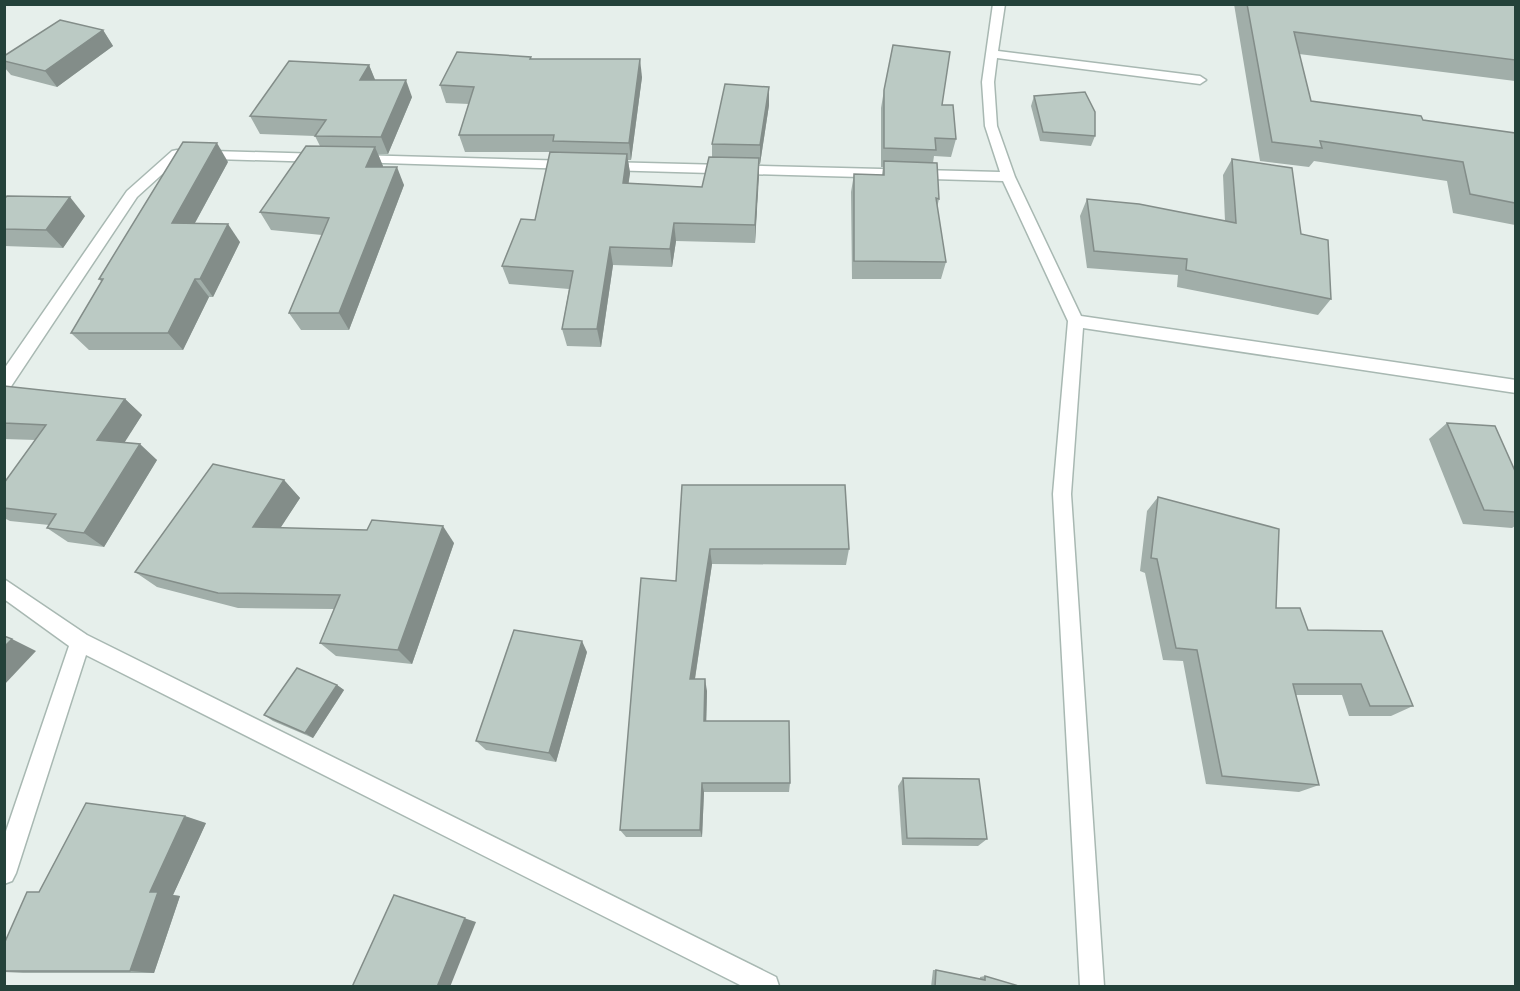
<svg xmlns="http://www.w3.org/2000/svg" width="1520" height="991" viewBox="0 0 1520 991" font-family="'Alegreya Sans',sans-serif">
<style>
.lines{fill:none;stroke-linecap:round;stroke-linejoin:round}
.minor-casing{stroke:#a8b8b2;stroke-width:3}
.minor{fill:#fff;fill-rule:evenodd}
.wall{fill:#a1aea9}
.shaded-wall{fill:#838d89}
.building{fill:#bbcac4;stroke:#838d89;stroke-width:1.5}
</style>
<rect width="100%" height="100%" fill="#e6efeb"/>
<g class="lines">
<!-- minor casing -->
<g class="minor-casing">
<g id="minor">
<path d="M993,4h12l-7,47 202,25 6,4 -6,4 -203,-26 -3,24 3,44 18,51 66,139 435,64v13l-433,-65 -12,166 33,492h-24l-27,-492 15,-173 -65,-140 -398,-11 -7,-4 7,-4 395,10 -15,-46 -3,-44z"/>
<path d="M177,150l146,4 7,4 -7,4 -143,-4 -43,39 -127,191 -6,1v-20l123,-178 45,-40z"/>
<path d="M357,155l215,6 7,4 -7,4 -220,-7 -2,-3z"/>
<path d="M4,579l83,56 689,342 3,9h-37l-656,-331 -70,218 -4,8 -8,3v-47l65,-191 -65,-47z"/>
</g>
</g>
<!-- minor -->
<use href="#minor" class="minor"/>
</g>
<!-- wall -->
<g class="wall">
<path d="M1234,4h281v77l-216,-27 12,47 112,19 92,13v92l-62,-12 -6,-32 -133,-20 -5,6 -49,-6z"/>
<path d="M103,30l10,16 -56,41 -46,-12 -7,-8v-11z"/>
<path d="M532,59l110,18 -11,83h-3l2,13 -2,11 74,3 10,-30v-13l57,-57v18l-9,59h-1l-4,79 -79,-2 -4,26 -59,-2 -12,82 -34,-1 -5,-17 7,-40 -60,-5 -7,-18 33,-46 21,-68h-91l-6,-17 10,-31 -23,-1 -6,-18z"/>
<path d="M369,65l6,15 37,17 -24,57h-10l5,13 21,18 -55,145h-48l-12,-17 33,-78 -51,-5 -11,-18 60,-66 -5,-10 -55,-2 -10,-18z"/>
<path d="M884,90l58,15 14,34 -5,18 -17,-1 -1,7 6,36 -2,9 9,54 -5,17h-89l-1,-87 3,-18 28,1 1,-8h-2v-59z"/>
<path d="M1034,96l61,40 -4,10 -51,-5 -9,-35z"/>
<path d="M1232,159l69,75 30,65 -13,16 -141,-28 1,-12 -91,-7 -7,-52 7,-17 138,22 -2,-46z"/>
<path d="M228,162l-33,61 45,19 -27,55h-4l-26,53h-94l-18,-17 31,-51 -3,-3z"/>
<path d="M4,199l81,17 -22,32 -59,-2z"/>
<path d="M4,386l121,13 17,16 -18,27 33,18 -53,87 -36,-5 -21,-14 2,-3 -39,-4 -6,-3v-35l32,-43 -32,-1z"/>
<path d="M1447,423l68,48v55l-3,2 -49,-4 -34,-85z"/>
<path d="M284,480l16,18 -20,30 174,15 -42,121 -76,-8 -16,-13 14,-34 -96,-1 -81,-21 -22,-15z"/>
<path d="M682,485l167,64 -3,16 -134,-1 -17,115 12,12 -1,30 84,62 -1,9h-85l-2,45h-76l-6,-7 56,-249z"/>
<path d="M1158,497l118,111 32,22 105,76 -22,10h-42l-7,-21h-46l23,90 -20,7 -93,-8 -23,-123 -20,-1 -18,-87 -5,-2 7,-60z"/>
<path d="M587,652l-31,110 -70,-12 -10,-9z"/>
<path d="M337,685l7,5 -31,48 -40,-17 -9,-6z"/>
<path d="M903,778l84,61 -9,7 -76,-1 -4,-59z"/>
<path d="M206,823l-33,72 7,1 -26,77h-131l-19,-1v-28l35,-52z"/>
<path d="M933,970h3l44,9v-2l5,-1 37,11h-91z"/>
</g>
<!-- shaded-wall -->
<g class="shaded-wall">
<path d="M103,30l10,16 -56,41 -12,-16z"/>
<path d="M640,59l2,18 -11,83 -2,-17z"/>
<path d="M369,65l7,17 -16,-2z"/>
<path d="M406,80l6,17 -24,57 -7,-17z"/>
<path d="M769,87v18l-9,59v-19z"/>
<path d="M217,143l11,19 -43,79 -13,-18z"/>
<path d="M375,147l8,19 -8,19 -9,-18z"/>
<path d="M627,154l3,19 -4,29 -3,-19z"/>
<path d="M759,158v18l-4,67v-18z"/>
<path d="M397,167l7,18 -55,145 -10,-17z"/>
<path d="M70,197l15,19 -22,32 -17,-18z"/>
<path d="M674,223l2,18 -4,26 -2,-18z"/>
<path d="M228,224l12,18 -27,55 -13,-18z"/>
<path d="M610,247l3,18 -12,82 -4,-18z"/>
<path d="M195,279l14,18 -26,53 -15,-17z"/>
<path d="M125,399l17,16 -26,41 -19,-16z"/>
<path d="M140,444l17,16 -53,87 -20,-14z"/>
<path d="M284,480l16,18 -30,46 -17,-17z"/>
<path d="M443,526l11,17 -42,121 -14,-14z"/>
<path d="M710,549l2,15 -19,127 -3,-12z"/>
<path d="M12,639l24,12 -32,34v-38z"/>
<path d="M582,641l5,11 -31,110 -7,-9z"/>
<path d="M705,679l2,12 -1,41 -2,-11z"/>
<path d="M337,685l7,5 -31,48 -8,-5z"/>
<path d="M702,783l2,9 -2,45 -2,-7z"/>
<path d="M185,816l21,7 -33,72 7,1 -26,77 -24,-2 20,-79z"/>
<path d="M394,895l82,27 -26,65h-13z"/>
</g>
<!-- building -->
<g class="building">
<path d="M1247,4h268v56l-221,-28 17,69 110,15 2,4 92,13v70l-45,-9 -7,-32 -143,-21 2,7 -50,-6z"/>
<path d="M60,20l43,10 -58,41 -41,-10v-5z"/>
<path d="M893,45l57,7 -8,53h11l3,34 -21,-1 1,12 -52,-2v-58z"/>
<path d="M457,52l74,5 -1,2h110l-11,84 -76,-2 1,-6h-95l15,-48 -34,-2z"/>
<path d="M289,61l80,4 -9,15h46l-25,57 -66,-1 11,-16 -76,-4z"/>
<path d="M725,84l44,3 -9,58 -48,-1z"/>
<path d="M1085,92l10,20v24l-52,-4 -9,-36z"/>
<path d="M183,142l34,1 -45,80 56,1 -28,55h-5l-27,54h-97l32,-54h-4z"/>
<path d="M306,146l69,1 -9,20h31l-58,146h-50l40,-95 -69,-6z"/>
<path d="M550,152l77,2 -4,29 79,4 7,-30 50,1 -4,67 -81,-2 -4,26 -60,-2 -13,82h-35l11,-58 -71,-5 19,-47 14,1z"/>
<path d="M1232,159l60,9 9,66 27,6 3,59 -145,-29 1,-11 -93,-8 -7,-52 52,5 97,19z"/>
<path d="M884,161l53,2 2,36 -3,-1 10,64 -92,-1v-87l30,1z"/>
<path d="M7,196l63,1 -24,33 -42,-1v-30z"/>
<path d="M4,386l121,13 -28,41 43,4 -56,89 -37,-5 9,-14 -52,-6v-25l42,-58 -42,-2z"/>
<path d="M1447,423l48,3 20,45v41l-31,-2z"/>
<path d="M213,464l71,16 -31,47 114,3 5,-10 71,6 -45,124 -78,-7 20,-48 -122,-2 -83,-21z"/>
<path d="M682,485h163l4,64h-139l-20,130h15l-1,42h85l1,62h-88l-2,47h-80l21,-252 35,3z"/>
<path d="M1158,497l121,32 -3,79h24l8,22 74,1 31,75h-43l-9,-22h-68l26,101 -97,-9 -25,-126 -21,-2 -19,-89 -6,-1z"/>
<path d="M514,630l68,11 -33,112 -73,-12z"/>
<path d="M4,636l8,3 -8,8z"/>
<path d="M297,668l40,17 -32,48 -41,-18z"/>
<path d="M903,778l76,1 8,60 -80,-1z"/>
<path d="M86,803l99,13 -35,76h8l-28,79h-126v-27l23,-52h12z"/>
<path d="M394,895l71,23 -28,69h-85z"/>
<path d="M936,970l49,10v-4l37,11h-87z"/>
</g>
<!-- border -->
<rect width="1520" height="991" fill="none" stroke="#24423a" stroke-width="12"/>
</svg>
